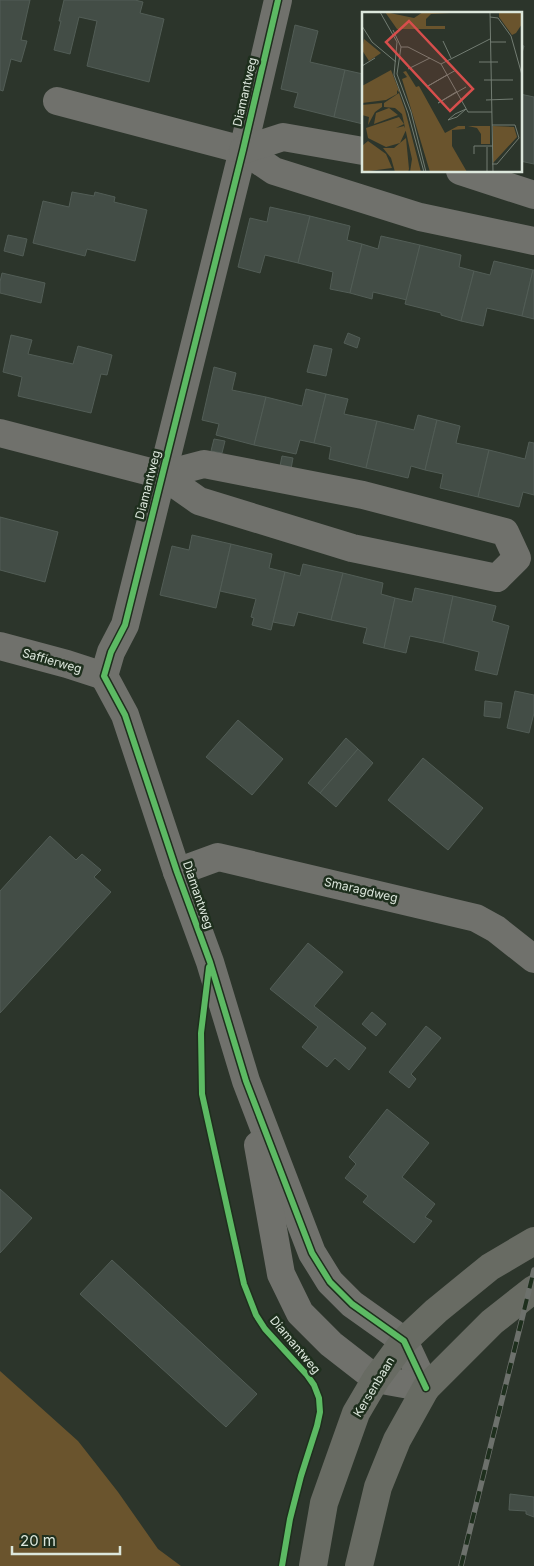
<svg xmlns="http://www.w3.org/2000/svg" width="534" height="1566" viewBox="0 0 534 1566" font-family="Inter,sans-serif">
<style>
.green{fill:#6a542d}
.building{fill:#434d46;stroke:#525d56}
.lines{fill:none;stroke-linecap:round;stroke-linejoin:round}
.street{stroke:#70716c;stroke-width:28}
.secondary{stroke:#686b63;stroke-width:28}
.rail-casing{stroke:#6d716c;stroke-width:5.5}
.rail{stroke:#1e2f1d;stroke-width:4;stroke-dasharray:11;stroke-linecap:butt}
.cycleway-casing{stroke:#1e2f1d;stroke-width:9}
.cycleway{stroke:#5cba63;stroke-width:6}
.labels{text-anchor:middle;stroke-width:5;stroke-linejoin:round;paint-order:stroke}
.street-label{font-size:12px;fill:#dce7dc;stroke:#1e2f1d}
.inset-road{fill:none;stroke:#727c72;stroke-width:1}
.view{fill:#d74e4c;fill-opacity:0.15;stroke:#d74e4c;stroke-width:2.5}
.inset-edge{fill:none;stroke:#dce7dc;stroke-width:2.5}
</style>
<rect width="100%" height="100%" fill="#2c352b"/>
<!-- green -->
<path class="green" d="M0,1371l78,70 40,51 40,57 23,17h-181z"/>
<!-- building -->
<g class="building">
<path d="M0,0h30l-9,40 6,1 -6,21 -10,-3 -8,32 -3,-1z"/>
<path d="M64,0h71l8,2 -3,11 24,6 -15,63 -62,-16 10,-45 -18,-4 -9,37 -16,-4 7,-29h-2z"/>
<path d="M295,25l23,6 -8,31 35,8 -11,47 -40,-10 4,-14 -17,-4z"/>
<path d="M520,45l4,1 -4,14z"/>
<path d="M345,70l18,4v50l-29,-7z"/>
<path d="M520,94l14,3v67l-14,-3z"/>
<path d="M72,192l22,4 1,-4 20,5 -1,5 33,8 -12,51 -48,-12 -2,7 -52,-13 10,-42 26,6z"/>
<path d="M270,207l40,9 -12,47 -33,-8 -5,18 -22,-6 12,-49 17,4z"/>
<path d="M310,216l40,10 -3,14 15,4 -12,49 -20,-4 3,-17 -35,-9z"/>
<path d="M8,235l19,4 -4,17 -19,-5z"/>
<path d="M381,236l39,9 -13,55 -34,-8 -1,7 -22,-6 12,-49 16,5z"/>
<path d="M420,245l41,10 -2,12 15,4 -13,50 -20,-6v-2l-36,-9z"/>
<path d="M494,261l39,9 -11,46 -35,-8 -4,18 -22,-5 13,-50 16,4z"/>
<path d="M533,270h1v49l-12,-3z"/>
<path d="M2,273l43,10 -4,20 -41,-10v-11z"/>
<path d="M348,333l12,5 -3,10 -13,-5z"/>
<path d="M11,335l21,5 -4,14 45,10 5,-18 34,9 -5,20 -6,-1 -10,39 -73,-17 4,-19 -19,-5z"/>
<path d="M314,345l18,4 -6,27 -19,-4z"/>
<path d="M214,367l22,6 -4,17 34,7 -12,48 -38,-10 3,-11 -17,-4z"/>
<path d="M306,389l20,5 -12,49 -14,-3 -4,14 -42,-9 12,-48 36,9z"/>
<path d="M326,394l22,5 -4,15 33,7 -11,47 -37,-9 2,-12 -17,-4z"/>
<path d="M418,415l19,5 -12,50 -14,-4 -3,12 -42,-10 11,-47 37,9z"/>
<path d="M437,420l23,6 -4,17 33,7 -11,47 -38,-9 3,-14 -18,-4z"/>
<path d="M214,439l11,2 -3,12 -11,-2z"/>
<path d="M529,442l5,1v52l-11,-3 -4,15 -41,-10 11,-47 36,9z"/>
<path d="M282,456l11,2 -2,11 -11,-3z"/>
<path d="M0,517l58,15 -13,50 -45,-12z"/>
<path d="M192,535l39,9 -15,64 -56,-13 12,-49 17,4z"/>
<path d="M231,544l41,10 -3,14 16,4 -14,58 -19,-5 2,-7 -3,-1 5,-18 -36,-8z"/>
<path d="M303,564l40,9 -12,47 -33,-8 -4,14 -21,-4 12,-50 15,4z"/>
<path d="M343,573l40,10 -2,11 14,4 -11,50 -21,-5 4,-15 -36,-8z"/>
<path d="M415,588l38,8 -10,47 -33,-7 -4,17 -22,-5 11,-50 17,4z"/>
<path d="M453,596l43,10 -4,15 17,5 -12,49 -22,-5 4,-18 -36,-9z"/>
<path d="M515,691l19,4v18l-5,20 -22,-5z"/>
<path d="M485,701l17,2 -2,15 -16,-2z"/>
<path d="M238,720l45,39 -31,36 -46,-38z"/>
<path d="M346,738l12,11 -38,44 -12,-10z"/>
<path d="M358,749l15,14 -37,44 -16,-14z"/>
<path d="M423,758l60,50 -35,42 -60,-50z"/>
<path d="M50,836l26,24 6,-6 19,16 -7,7 17,15 -111,121v-122z"/>
<path d="M308,943l35,29 -29,34 52,42 -17,22 -14,-12 -8,9 -25,-20 16,-20 -48,-38z"/>
<path d="M372,1012l14,12 -10,12 -14,-12z"/>
<path d="M426,1026l15,12 -30,36 5,5 -7,9 -20,-16z"/>
<path d="M387,1109l42,34 -27,34 33,27 -10,13 7,4 -18,22 -51,-41 5,-6 -23,-18 11,-14 -7,-7z"/>
<path d="M0,1189l32,29 -32,35z"/>
<path d="M112,1260l145,134 -31,33 -146,-133z"/>
<path d="M510,1494l24,3v20l-8,-3v-3l-17,-1z"/>
</g>
<g class="lines">
<!-- street -->
<g class="street">
<path d="M278,0l-35,150 -118,475 -14,27 -7,24 21,39 52,157 33,90 36,119 66,172 18,29 22,22 52,37 22,47"/>
<path d="M57,101l186,49 31,21 146,46 114,24"/>
<path d="M243,150l40,-13 80,14"/>
<path d="M460,171l74,24"/>
<path d="M0,433l162,42 37,26 153,47 145,30 20,-20 -12,-26 -142,-37 -159,-31 -42,11"/>
<path d="M0,646l67,18 37,12"/>
<path d="M177,872l41,-15 258,61 20,11 38,30"/>
<path d="M258,1145l23,129 19,39 31,31 45,35 50,9"/>
</g>
<!-- secondary -->
<g class="secondary">
<path d="M313,1566l11,-63 32,-90 20,-34 28,-38 32,-30 54,-44 44,-26"/>
<path d="M359,1566l19,-79 19,-47 29,-52 66,-66 42,-33"/>
</g>
<!-- rail casing -->
<g class="rail-casing">
<path id="rail" d="M461,1566l73,-296"/>
</g>
<!-- rail -->
<use href="#rail" class="rail"/>
<!-- cycleway casing -->
<g class="cycleway-casing">
<g id="cycleway">
<path d="M278,0l-35,150 -118,475 -14,27 -7,24 21,39 52,157 33,90 36,119 66,172 18,29 22,22 52,37 22,47"/>
<path d="M209,967l-8,66 1,61 42,190 12,31 9,14 42,46 7,10 5,13 1,14 -3,14 -16,50 -11,43 -8,47"/>
</g>
</g>
<!-- cycleway -->
<use href="#cycleway" class="cycleway"/>
</g>
<g class="labels">
<!-- street labels -->
<g class="street-label">
<text transform="translate(245 92) rotate(-77)" y="4">Diamantweg</text>
<text transform="translate(148 485) rotate(-76)" y="4">Diamantweg</text>
<text transform="translate(52 661) rotate(16)" y="4">Saffierweg</text>
<text transform="translate(361 890) rotate(13)" y="4">Smaragdweg</text>
<text transform="translate(198 895) rotate(71)" y="4">Diamantweg</text>
<text transform="translate(295 1345) rotate(50)" y="4">Diamantweg</text>
<text transform="translate(374 1387) rotate(-59)" y="4">Kersenbaan</text>
</g>
</g>
<!-- overview -->
<g transform="translate(362 12)">
<rect width="160" height="160" fill="#2c352b"/>
<path d="M23,0l29,6 9,-6h46l-38,2 -5,5v7h19v3h-48zM137,0h23v12l-6,9 -4,2 -13,-18zM2,27l17,14 -12,8 -7,-11zM29,58l9,23 -3,-3v4l-11,6 -24,3v-17zM44,59l10,16 3,-1 26,47 13,-7h7v3l-13,1v16l15,26h-37l-28,-93 5,-2 -4,-5zM37,81l6,17 16,62h-11l2,-13 -10,-45 -7,-6 -11,-1v-4zM20,91v4l-7,5 -7,13 1,-8 -7,-2v-10zM27,96l9,7 -24,9 2,-11zM37,105l5,7 -8,4 8,-2 2,4 -6,13 -14,4 -18,-9 -2,-10zM106,114h22v18h-9v-10l-4,-6zM131,114l21,1 3,10 -24,26zM44,126l3,31 -1,3h-13l-4,-14 -8,-10h11zM6,129l18,13 6,14 -30,4v-26z" fill="#6a542d"/>
<path class="inset-road" d="M18,0l17,30 -3,33 14,38 16,59M128,0l3,160M128,5l8,1 13,18 11,39M0,14l10,16 24,20M31,18l8,17 -4,27 14,38 15,60M81,29l8,17M128,30h16M39,35h7l33,17 27,48h24M117,50h19M79,52l49,-25M0,54l13,-8M46,57l22,-11M85,63l-19,11 28,-16M122,68h29M94,80l-18,11 28,-16M124,88l27,-1M104,97l-9,8 -9,3 7,-6zM130,113h23l4,13 -22,26h-5M125,135v25M112,142v-8h19"/>
<path class="view" d="M47,9l64,68 -23,22 -64,-69z"/>
<rect width="160" height="160" class="inset-edge"/>
</g>
<!-- scale -->
<path d="M12 1546v8h108v-8" fill="none" stroke="#dce7dc" stroke-width="2.5"/>
<text x="20" y="1546" font-size="15" fill="#dce7dc" stroke="#1e2f1d" stroke-width="4" paint-order="stroke">20 m</text>
</svg>
